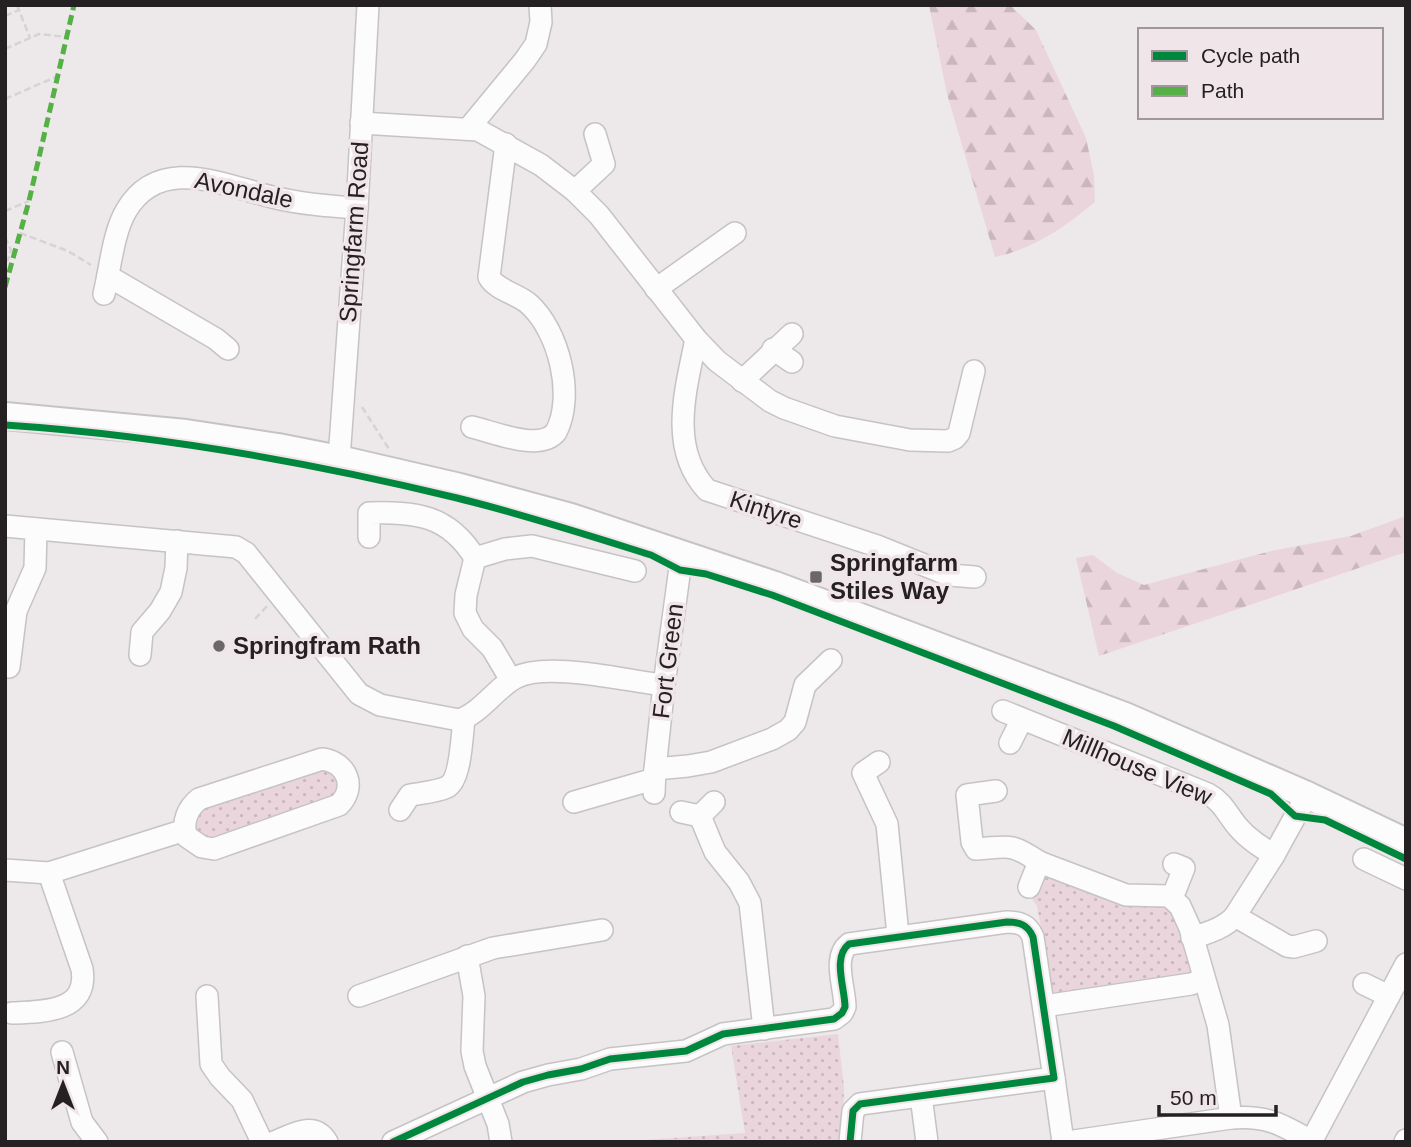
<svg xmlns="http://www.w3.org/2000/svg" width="1411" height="1147" viewBox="0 0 1411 1147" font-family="Arial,sans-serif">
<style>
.grass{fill:url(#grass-dots)}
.forest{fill:url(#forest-firs)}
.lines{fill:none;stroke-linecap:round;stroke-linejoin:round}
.minor-casing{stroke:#c6c3c4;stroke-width:24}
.major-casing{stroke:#c6c3c4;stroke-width:30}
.path{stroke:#d5d4d4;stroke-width:2.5;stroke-dasharray:7 3.5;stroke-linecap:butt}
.minor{stroke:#fcfcfc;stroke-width:21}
.major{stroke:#fcfcfc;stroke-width:26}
.quiet{stroke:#55b145;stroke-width:5;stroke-dasharray:10 5;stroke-linecap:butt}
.cycleway-casing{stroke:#f0e5e9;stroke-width:11}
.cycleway{stroke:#00873e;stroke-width:7}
.poi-dot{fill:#6b6769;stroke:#f0e5e9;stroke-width:2.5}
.labels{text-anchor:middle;stroke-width:7;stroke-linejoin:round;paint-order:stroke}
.street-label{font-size:24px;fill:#252123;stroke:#f0e5e9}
.poi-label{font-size:24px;font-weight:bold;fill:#252123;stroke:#f0e5e9;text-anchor:start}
</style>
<defs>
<pattern id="grass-dots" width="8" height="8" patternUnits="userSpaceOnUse" patternTransform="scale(1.75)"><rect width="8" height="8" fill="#ead5dc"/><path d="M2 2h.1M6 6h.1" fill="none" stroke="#c9b7bc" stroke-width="1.8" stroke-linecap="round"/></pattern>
<pattern id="forest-firs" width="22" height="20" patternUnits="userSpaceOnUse" patternTransform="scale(1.75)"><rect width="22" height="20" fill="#ead5dc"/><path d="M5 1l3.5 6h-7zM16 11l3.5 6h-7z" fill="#c9b7bc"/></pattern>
</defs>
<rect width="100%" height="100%" fill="#ede8ea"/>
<!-- grass -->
<g class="grass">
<path d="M320,767l17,5 2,26 -126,44 -19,-11 2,-22z"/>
<path d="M1057,875l74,31 36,-4 8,7 16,59 -2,7 -126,21 -10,-4 -16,-86 -5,-7 12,-21z"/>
<path d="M838,1034l6,54 -2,54h-226l129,-9 -14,-87z"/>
</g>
<!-- forest -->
<g class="forest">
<path d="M929,5l82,1 25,24 50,108 8,38 1,26c-30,25 -62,47 -100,55l-48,-163z"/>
<path d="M1406,516v36l-307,104 -23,-98 17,-3 24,18 27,12 127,-34 80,-15z"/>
</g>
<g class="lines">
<!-- minor casing -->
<g class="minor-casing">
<g id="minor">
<path d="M361,123l117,7 63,35 34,26 24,24 97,124 21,22 53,40 14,7 51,18 75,14 38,1 7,-3 4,-5 15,-62"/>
<path d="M469,128l56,-68 11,-16 5,-22 -1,-17"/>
<path d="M575,191l29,-27 -9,-30"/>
<path d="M108,276l108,63 12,10"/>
<path d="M656,289l79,-56"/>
<path d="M104,294c6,-24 9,-61 22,-83 33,-57 97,-26 146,-14 29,7 56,9 85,11"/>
<path d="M696,339c-10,50 -28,109 11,151l170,56 72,29 26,2"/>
<path d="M773,349l19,13"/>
<path d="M742,381l50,-47"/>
<path d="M472,427c22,5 68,25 84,5 19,-36 3,-101 -27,-128 -11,-10 -33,-14 -40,-27l17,-133"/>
<path d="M339,459l18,-251 11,-203"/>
<path d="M5,526l231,21 10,6 113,141 21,11 79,15c22,-7 36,-31 56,-42 31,-17 112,3 149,7"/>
<path d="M369,537v-24c46,-1 79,1 106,45l-9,37 -1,18 8,16 19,19 19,32"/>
<path d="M475,558l30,-9 27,-3 103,25"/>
<path d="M140,655l2,-23 18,-21 11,-19 5,-24 1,-27"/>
<path d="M9,667l7,-56 19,-43 1,-39"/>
<path d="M1003,711l205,83c15,8 19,20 30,33 10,12 23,20 36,28"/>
<path d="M1010,743l12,-24"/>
<path d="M322,759c25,3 35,28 17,46l-125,44 -12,-2 -16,-11c-4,-15 2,-28 13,-37z"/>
<path d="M879,762l-16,11 24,51 11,111"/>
<path d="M655,769l33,-3 23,-4 61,-23 16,-9 7,-8 10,-37 26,-25"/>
<path d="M996,791l-29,4 5,47 4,7c33,-2 34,-7 63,13"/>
<path d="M654,793l1,-24 9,-84 18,-132"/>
<path d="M574,802l80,-23"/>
<path d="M400,810l10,-15c11,-2 27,-3 37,-8 14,-7 15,-53 17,-68"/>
<path d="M681,812l19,4 14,-14"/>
<path d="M700,816l15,36 24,30 11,21 14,126"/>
<path d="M1364,859l42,20"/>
<path d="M5,870l44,3 136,-43"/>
<path d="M1029,887l10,-25 87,33 43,1 11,10 10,22 28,97 13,93c35,-3 50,6 80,23"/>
<path d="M1172,898l12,-30 -10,-4"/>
<path d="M1235,916l52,30 7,1 22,-6"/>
<path d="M1192,938c15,-5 33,-10 43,-22l39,-61 33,-60"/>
<path d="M467,956l7,40 -2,55 3,15 23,58 3,18"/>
<path d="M1364,984l25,12"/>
<path d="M207,996l4,68 9,13 22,23 20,42"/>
<path d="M359,996l134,-48 109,-18"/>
<path d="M1044,1006l147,-22 13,-5"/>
<path d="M12,1013c31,-1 77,-1 70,-44l-33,-96"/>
<path d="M62,1052l20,70 15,20"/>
<path d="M1054,1078l9,64"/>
<path d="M921,1096l6,46"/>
<path d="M274,1142c19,-7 40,-22 53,0"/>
<path d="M393,1142l130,-60 25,-7 33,-6 29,-10 76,-8 37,-17 111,-15 8,-6 3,-6c0,-19 -13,-50 4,-63l158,-22c13,0 21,3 26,15l21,141 -194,26 -7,7 -3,31"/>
<path d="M1067,1142l164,-24"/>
<path d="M1311,1142l95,-178"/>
<path d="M1405,1142l1,-2"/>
</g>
</g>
<!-- major casing -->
<g class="major-casing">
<path id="major" d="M5,416l181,17 92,14 61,12 121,28 111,30 204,68 350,131 182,79 99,47"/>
</g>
<!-- path -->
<g class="path">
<path d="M17,5l13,33"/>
<path d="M5,16l14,-6"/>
<path d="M5,49l34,-15 28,3"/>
<path d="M5,99l53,-23"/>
<path d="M5,211l24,-10"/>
<path d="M20,233l48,18 23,14"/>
<path d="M5,237l6,13 -3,10 -3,1"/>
<path d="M362,407l27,42"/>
<path d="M255,619l12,-13"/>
</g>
<!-- minor -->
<use href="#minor" class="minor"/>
<!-- major -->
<use href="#major" class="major"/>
<!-- quiet -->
<path class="quiet" d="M5,287l24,-86 45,-196"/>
<!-- cycleway casing -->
<g class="cycleway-casing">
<g id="cycleway">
<path d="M5,425c152,10 304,37 452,73 65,16 130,37 194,57l29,15 26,4 66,21 342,131 157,68 24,22 30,4 81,39"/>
<path d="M393,1142l130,-60 25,-7 33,-6 29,-10 76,-8 37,-17 111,-15 8,-6 3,-6c0,-19 -13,-50 4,-63l158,-22c13,0 21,3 26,15l21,141 -194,26 -7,7 -3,31"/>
</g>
</g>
<!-- cycleway -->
<use href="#cycleway" class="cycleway"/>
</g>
<!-- markers -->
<g class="poi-dot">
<rect x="809" y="570" width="14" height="14" rx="3.5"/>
<circle cx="219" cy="646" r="7"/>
</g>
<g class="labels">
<!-- street labels -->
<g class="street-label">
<text transform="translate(244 190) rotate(12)" y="8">Avondale</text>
<text transform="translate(354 232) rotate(-86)" y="8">Springfarm Road</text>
<text transform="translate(766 510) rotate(18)" y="8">Kintyre</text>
<text transform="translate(668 661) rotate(-83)" y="8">Fort Green</text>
<text transform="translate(1137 767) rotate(23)" y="8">Millhouse View</text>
</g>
<!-- poi labels -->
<g class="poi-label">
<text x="830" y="571">Springfarm<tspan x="830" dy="28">Stiles Way</tspan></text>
<text x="233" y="654">Springfram Rath</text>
</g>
</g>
<!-- border -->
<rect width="1411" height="1147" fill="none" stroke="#252123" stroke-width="14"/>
<!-- legend -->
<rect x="1138" y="28" width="245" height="91" fill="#f0e5e9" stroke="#9f979a" stroke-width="2"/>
<rect x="1152" y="51" width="35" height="10" fill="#00873e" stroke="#9f979a" stroke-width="2"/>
<text x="1201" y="63" font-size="21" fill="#252123">Cycle path</text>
<rect x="1152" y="86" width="35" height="10" fill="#55b145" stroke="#9f979a" stroke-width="2"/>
<text x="1201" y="98" font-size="21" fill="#252123">Path</text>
<!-- north arrow -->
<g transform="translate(63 1084)" stroke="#f0e5e9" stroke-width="5" paint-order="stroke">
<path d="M0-5L12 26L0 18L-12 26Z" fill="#252123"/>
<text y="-10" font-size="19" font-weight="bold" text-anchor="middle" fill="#252123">N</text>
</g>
<!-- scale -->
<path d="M1159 1105v10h117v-10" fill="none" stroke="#252123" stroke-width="3.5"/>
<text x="1170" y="1105" font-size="21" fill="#252123" stroke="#f0e5e9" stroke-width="5" paint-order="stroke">50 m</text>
</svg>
